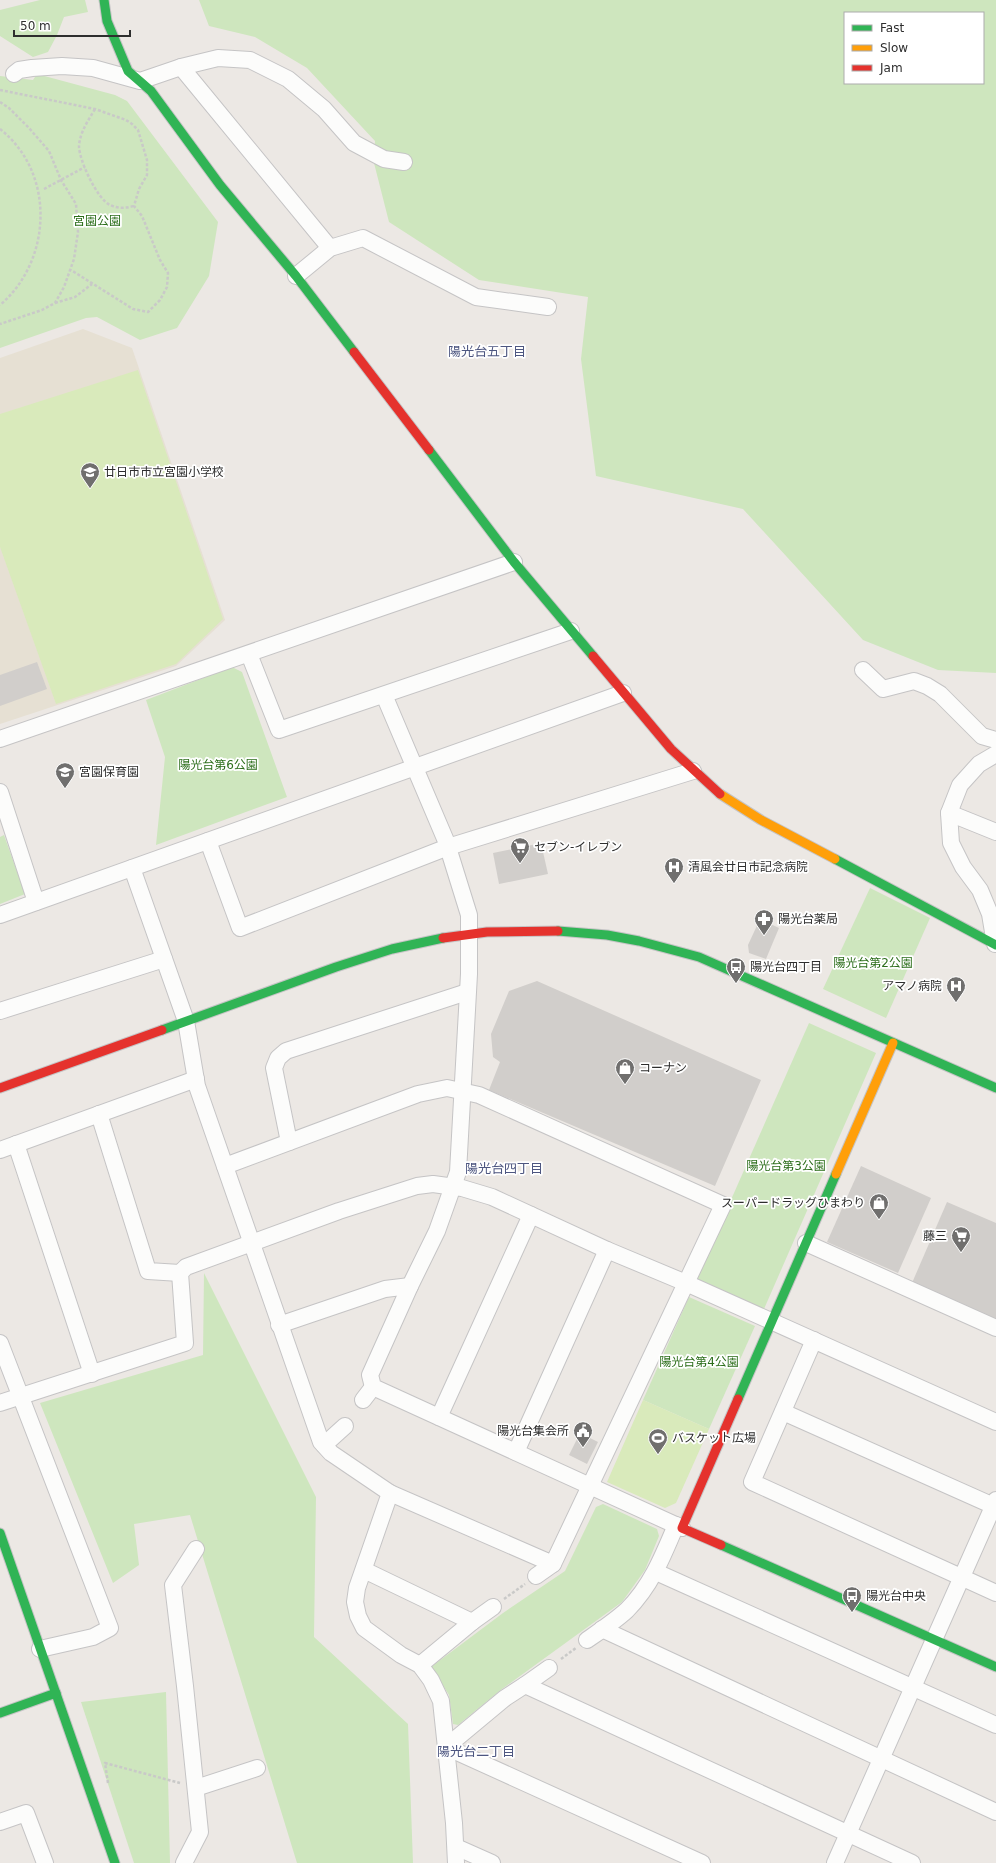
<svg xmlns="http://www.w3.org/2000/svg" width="996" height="1863" viewBox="0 0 996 1863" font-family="'DejaVu Sans','Noto Sans JP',sans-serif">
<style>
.education{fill:#e6e0d3}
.green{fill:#cee6be;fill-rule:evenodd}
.pitch{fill:#d9eabb}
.building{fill:#d1cecb}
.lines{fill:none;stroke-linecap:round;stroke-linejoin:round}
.street-casing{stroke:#c5c4c5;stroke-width:18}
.fast-casing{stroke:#c5c4c5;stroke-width:11}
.slow-casing{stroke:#c5c4c5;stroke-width:11}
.jam-casing{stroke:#c5c4c5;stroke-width:11}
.path{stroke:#c9c9c8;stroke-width:2.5;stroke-dasharray:3 2;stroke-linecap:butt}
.street{stroke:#fcfcfb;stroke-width:16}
.fast{stroke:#30b455;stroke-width:9}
.slow{stroke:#ff9f0a;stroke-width:9}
.jam{stroke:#e5322d;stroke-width:9}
.labels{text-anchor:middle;stroke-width:3.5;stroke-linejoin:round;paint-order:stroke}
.park-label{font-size:12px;fill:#2c6e1b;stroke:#fff}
.poi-label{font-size:12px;fill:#2e2e2e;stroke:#fff;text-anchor:start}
.neighbourhood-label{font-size:13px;fill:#4d5680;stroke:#fff}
</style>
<rect width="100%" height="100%" fill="#ece8e4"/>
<!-- education -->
<path class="education" d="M83,329l49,19 93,272 -49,46 -176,58v-366z"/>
<!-- green -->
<g class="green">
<path d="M40,0h45l3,12 -24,5 -7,18 -9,17 -15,5 -33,-21v-26z"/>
<path d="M199,0h797v673l-58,-3 -75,-30 -120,-131 -147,-33 -15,-117 7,-62 -109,-17 -90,-58 -15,-59 1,-22 -68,-73 -52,-31 -46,-11zM845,13h138v70h-138z"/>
<path d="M37,74l78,21 12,6 91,121 -9,54 -32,52 -37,12 -43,-23 -11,1 -86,30v-272l33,4z"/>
<path d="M232,667l10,5 45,125 -131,48 9,-88 -19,-57z"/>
<path d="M4,835l21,59 -25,10v-67z"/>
<path d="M870,888l60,30 -44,100 -63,-29z"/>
<path d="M809,1023l67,30 -112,256 -68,-30z"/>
<path d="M204,1273l112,224 -2,140 94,87 5,139h-116l-107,-348 -56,9 5,41 -26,18 -73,-180 163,-48z"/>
<path d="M689,1297l66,29 -46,103 -66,-29z"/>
<path d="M603,1504l54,25 2,7 -14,34 -23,32 -120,87 -44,36 -5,-1 -4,-29 -18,-28 72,-54 62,-42 31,-64z"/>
<path d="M166,1692l4,171h-36l-53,-161z"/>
</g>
<!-- pitch -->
<g class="pitch">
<path d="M138,370l85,249 -47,45 -120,40 -56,-157v-133z"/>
<path d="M643,1400l66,29 -33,74 -11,5 -58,-26z"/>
</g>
<!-- building -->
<g class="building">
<path d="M37,662l10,27 -47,17v-31z"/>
<path d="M541,843l7,31 -49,10 -6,-31z"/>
<path d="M760,919l19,9 -13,31 -17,-6 -1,-8z"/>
<path d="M537,981l224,99 -46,106 -226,-96 11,-28 -7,-5 -2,-23 18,-43z"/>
<path d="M861,1166l70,32 -33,75 -71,-31z"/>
<path d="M947,1202l49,21v96l-84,-36z"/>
<path d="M580,1433l18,9 -11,22 -18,-9z"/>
</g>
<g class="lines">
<!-- street casing -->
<g class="street-casing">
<g id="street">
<path d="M181,67l149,181"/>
<path d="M14,74l5,-4 13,-2 30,-2 31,2 47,13 41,-14 37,-9 32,2 38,19 36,30 30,34 30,16 20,3"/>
<path d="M296,276l34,-28 33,-10 113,59 72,10"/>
<path d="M249,654l30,76 292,-99"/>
<path d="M863,670l20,19 31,-8 13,5 13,8 42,42 14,4"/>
<path d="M384,695l62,146 23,74v59l-11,198 -21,59 -27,55 -40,89 3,12 309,141"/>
<path d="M0,739l514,-177"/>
<path d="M0,792l36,110"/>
<path d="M949,813l47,19"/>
<path d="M208,841l32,87 208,-81 245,-76"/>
<path d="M132,868l54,153 11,65 124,356 10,11 59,40 -33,95 -2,14 3,14 6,12 37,27 19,10 11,15 10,21 13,122 2,40"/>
<path d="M0,915l623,-222"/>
<path d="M995,944l-5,-30 -10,-24 -17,-23 -12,-24 -2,-30 11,-28 19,-21 17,-10"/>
<path d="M0,1011l164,-52"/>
<path d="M99,1114l49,157 32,2"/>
<path d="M289,1142l-15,-74 4,-10 8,-7 181,-59"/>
<path d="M16,1144l76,230"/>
<path d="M0,1150l196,-71"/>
<path d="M225,1166l193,-72 29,-6 32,7 244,110 -170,359 -163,-71"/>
<path d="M806,1243l190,85"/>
<path d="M279,1325l106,-36 25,-3"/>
<path d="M814,1340l-62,142 244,111"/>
<path d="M0,1343l110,285 -17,9 -53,12"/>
<path d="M363,1400l10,-13"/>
<path d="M0,1403l185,-60 -5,-70 6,-6 153,-56 78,-25 16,-2 29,4 30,9 115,53 79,33 310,139"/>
<path d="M783,1412l213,95"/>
<path d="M439,1417l92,-202"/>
<path d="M324,1445l21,-19"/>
<path d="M516,1452l91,-202"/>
<path d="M364,1570l108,52 -52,43"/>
<path d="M656,1572l340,153"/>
<path d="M536,1576l17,-12"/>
<path d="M472,1622l21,-15"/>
<path d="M602,1629l394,183"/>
<path d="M587,1640c13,-9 28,-19 40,-30 24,-24 36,-54 49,-85"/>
<path d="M525,1685l24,-17"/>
<path d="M196,1788l61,-20"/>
<path d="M0,1822l26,-9 19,50"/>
<path d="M456,1847l36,16"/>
<path d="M184,1863l16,-31 -15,-146 -12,-101 23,-36"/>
<path d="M702,1863l-256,-116 59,-49 20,-13 387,178"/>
<path d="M835,1863l161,-363"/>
</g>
</g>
<!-- fast casing -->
<g class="fast-casing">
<g id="fast">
<path d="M104,0l3,21 21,50 23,20 69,94 76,91 58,76"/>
<path d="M429,450l85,112 79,94"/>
<path d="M835,859l161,86"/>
<path d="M558,931l49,4 32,6 60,16 297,131"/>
<path d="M162,1030l174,-63 56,-18 51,-11"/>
<path d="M738,1399l98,-225"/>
<path d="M0,1533l115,330"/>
<path d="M721,1545l275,122"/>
<path d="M0,1713l56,-20"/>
</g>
</g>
<!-- slow casing -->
<g class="slow-casing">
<g id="slow">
<path d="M720,794l41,26 74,39"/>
<path d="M836,1174l57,-131"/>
</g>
</g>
<!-- jam casing -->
<g class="jam-casing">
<g id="jam">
<path d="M354,352l75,98"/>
<path d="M593,656l78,93 49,45"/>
<path d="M443,938l44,-6 71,-1"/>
<path d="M0,1088l162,-58"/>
<path d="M721,1545l-39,-17 56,-129"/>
</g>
</g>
<!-- path -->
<g class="path">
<path d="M0,90l95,19 31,11 6,4 6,6 9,30v15l-8,14 -5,17 8,10 18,44 8,13 -1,14 -7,13 -12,12 -15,-3 -62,-39"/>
<path d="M0,102l9,6 20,20 20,23 12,29 15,24 2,28 -4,27 -10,28 -9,16 -13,7 -42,14"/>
<path d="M95,109c-7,12 -15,23 -16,37 0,14 18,53 31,59 8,4 16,3 24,1"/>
<path d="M0,129c56,44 52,132 0,176"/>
<path d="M44,189l41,-22"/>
<path d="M55,303l20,-6 17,-13"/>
<path d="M504,1599l21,-15"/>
<path d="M561,1659l15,-11"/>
<path d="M108,1783l-3,-20 75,20"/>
</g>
<!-- street -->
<use href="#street" class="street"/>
<!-- fast -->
<use href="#fast" class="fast"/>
<!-- slow -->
<use href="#slow" class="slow"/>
<!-- jam -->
<use href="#jam" class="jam"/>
</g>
<!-- icons -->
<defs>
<g id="school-pin" transform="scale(1)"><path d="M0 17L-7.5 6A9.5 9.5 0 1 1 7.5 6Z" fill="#706f6e" stroke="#fff"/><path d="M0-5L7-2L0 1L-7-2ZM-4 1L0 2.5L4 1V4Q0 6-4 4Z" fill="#fff"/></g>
<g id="supermarket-pin" transform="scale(1)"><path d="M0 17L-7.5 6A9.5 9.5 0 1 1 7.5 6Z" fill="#706f6e" stroke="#fff"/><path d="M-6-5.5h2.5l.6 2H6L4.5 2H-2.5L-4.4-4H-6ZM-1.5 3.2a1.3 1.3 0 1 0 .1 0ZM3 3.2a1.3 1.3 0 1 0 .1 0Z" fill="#fff"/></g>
<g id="hospital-pin" transform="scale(1)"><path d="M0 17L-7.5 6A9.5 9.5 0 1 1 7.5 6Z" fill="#706f6e" stroke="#fff"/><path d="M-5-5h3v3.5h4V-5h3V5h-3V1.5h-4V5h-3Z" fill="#fff"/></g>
<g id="pharmacy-pin" transform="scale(1)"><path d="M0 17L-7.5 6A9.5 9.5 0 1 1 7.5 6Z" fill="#706f6e" stroke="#fff"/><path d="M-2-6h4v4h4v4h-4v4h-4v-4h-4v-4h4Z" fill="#fff"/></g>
<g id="bus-pin" transform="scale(1)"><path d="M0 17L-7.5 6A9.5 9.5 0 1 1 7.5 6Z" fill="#706f6e" stroke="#fff"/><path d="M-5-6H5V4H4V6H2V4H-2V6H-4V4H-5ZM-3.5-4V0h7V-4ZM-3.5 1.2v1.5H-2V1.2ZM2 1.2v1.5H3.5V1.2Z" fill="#fff"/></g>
<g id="shop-pin" transform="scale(1)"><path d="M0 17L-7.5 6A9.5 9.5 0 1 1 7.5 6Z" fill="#706f6e" stroke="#fff"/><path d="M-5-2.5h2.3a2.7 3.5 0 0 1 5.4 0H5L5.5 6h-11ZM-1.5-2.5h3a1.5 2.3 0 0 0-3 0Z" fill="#fff"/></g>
<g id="civic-pin" transform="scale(1)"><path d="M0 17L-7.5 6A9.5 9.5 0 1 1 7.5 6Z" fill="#706f6e" stroke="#fff"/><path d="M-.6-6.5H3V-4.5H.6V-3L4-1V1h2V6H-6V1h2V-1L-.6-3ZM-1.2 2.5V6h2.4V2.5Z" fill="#fff"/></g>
<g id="stadium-pin" transform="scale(1)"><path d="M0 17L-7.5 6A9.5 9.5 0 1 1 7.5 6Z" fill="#706f6e" stroke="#fff"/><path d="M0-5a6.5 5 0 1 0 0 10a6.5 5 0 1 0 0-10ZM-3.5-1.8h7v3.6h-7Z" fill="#fff"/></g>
</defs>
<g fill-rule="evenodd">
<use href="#school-pin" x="90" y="472"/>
<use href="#school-pin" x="65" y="772"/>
<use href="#supermarket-pin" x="520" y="847"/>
<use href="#hospital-pin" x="674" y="867"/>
<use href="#pharmacy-pin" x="764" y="919"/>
<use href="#bus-pin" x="736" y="967"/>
<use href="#hospital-pin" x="956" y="986"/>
<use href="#shop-pin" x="625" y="1068"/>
<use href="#shop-pin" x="879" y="1203"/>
<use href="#supermarket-pin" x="961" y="1236"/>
<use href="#civic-pin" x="583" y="1431"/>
<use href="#stadium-pin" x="658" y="1438"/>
<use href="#bus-pin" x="852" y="1596"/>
</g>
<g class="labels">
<!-- park labels -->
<g class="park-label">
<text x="97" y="225">宮園公園</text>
<text x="218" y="769">陽光台第6公園</text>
<text x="873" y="967">陽光台第2公園</text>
<text x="786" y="1170">陽光台第3公園</text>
<text x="699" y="1366">陽光台第4公園</text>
</g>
<!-- poi labels -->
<g class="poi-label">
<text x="104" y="476">廿日市市立宮園小学校</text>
<text x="79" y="776">宮園保育園</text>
<text x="534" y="851">セブン-イレブン</text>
<text x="688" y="871">清風会廿日市記念病院</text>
<text x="778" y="923">陽光台薬局</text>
<text x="750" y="971">陽光台四丁目</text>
<text x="942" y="990" text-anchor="end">アマノ病院</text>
<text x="639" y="1072">コーナン</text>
<text x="865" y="1207" text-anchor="end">スーパードラッグひまわり</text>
<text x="947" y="1240" text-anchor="end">藤三</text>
<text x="569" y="1435" text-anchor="end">陽光台集会所</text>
<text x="672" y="1442">バスケット広場</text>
<text x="866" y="1600">陽光台中央</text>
</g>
<!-- neighbourhood labels -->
<g class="neighbourhood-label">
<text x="487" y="356">陽光台五丁目</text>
<text x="504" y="1173">陽光台四丁目</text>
<text x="476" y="1756">陽光台二丁目</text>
</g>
</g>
<!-- legend -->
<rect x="844" y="12" width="140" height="72" fill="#ffffff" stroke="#ababab"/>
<rect x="852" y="25" width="20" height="6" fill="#30b455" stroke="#ababab"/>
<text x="880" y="32" font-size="12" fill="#2e2e2e">Fast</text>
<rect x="852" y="45" width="20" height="6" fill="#ff9f0a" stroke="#ababab"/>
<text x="880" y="52" font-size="12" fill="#2e2e2e">Slow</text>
<rect x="852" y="65" width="20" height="6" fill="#e5322d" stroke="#ababab"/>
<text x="880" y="72" font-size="12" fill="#2e2e2e">Jam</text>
<!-- scale -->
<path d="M14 30v6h116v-6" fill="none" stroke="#2e2e2e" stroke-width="2"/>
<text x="20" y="30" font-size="12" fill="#2e2e2e" stroke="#ffffff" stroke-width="3" paint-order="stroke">50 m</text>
</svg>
